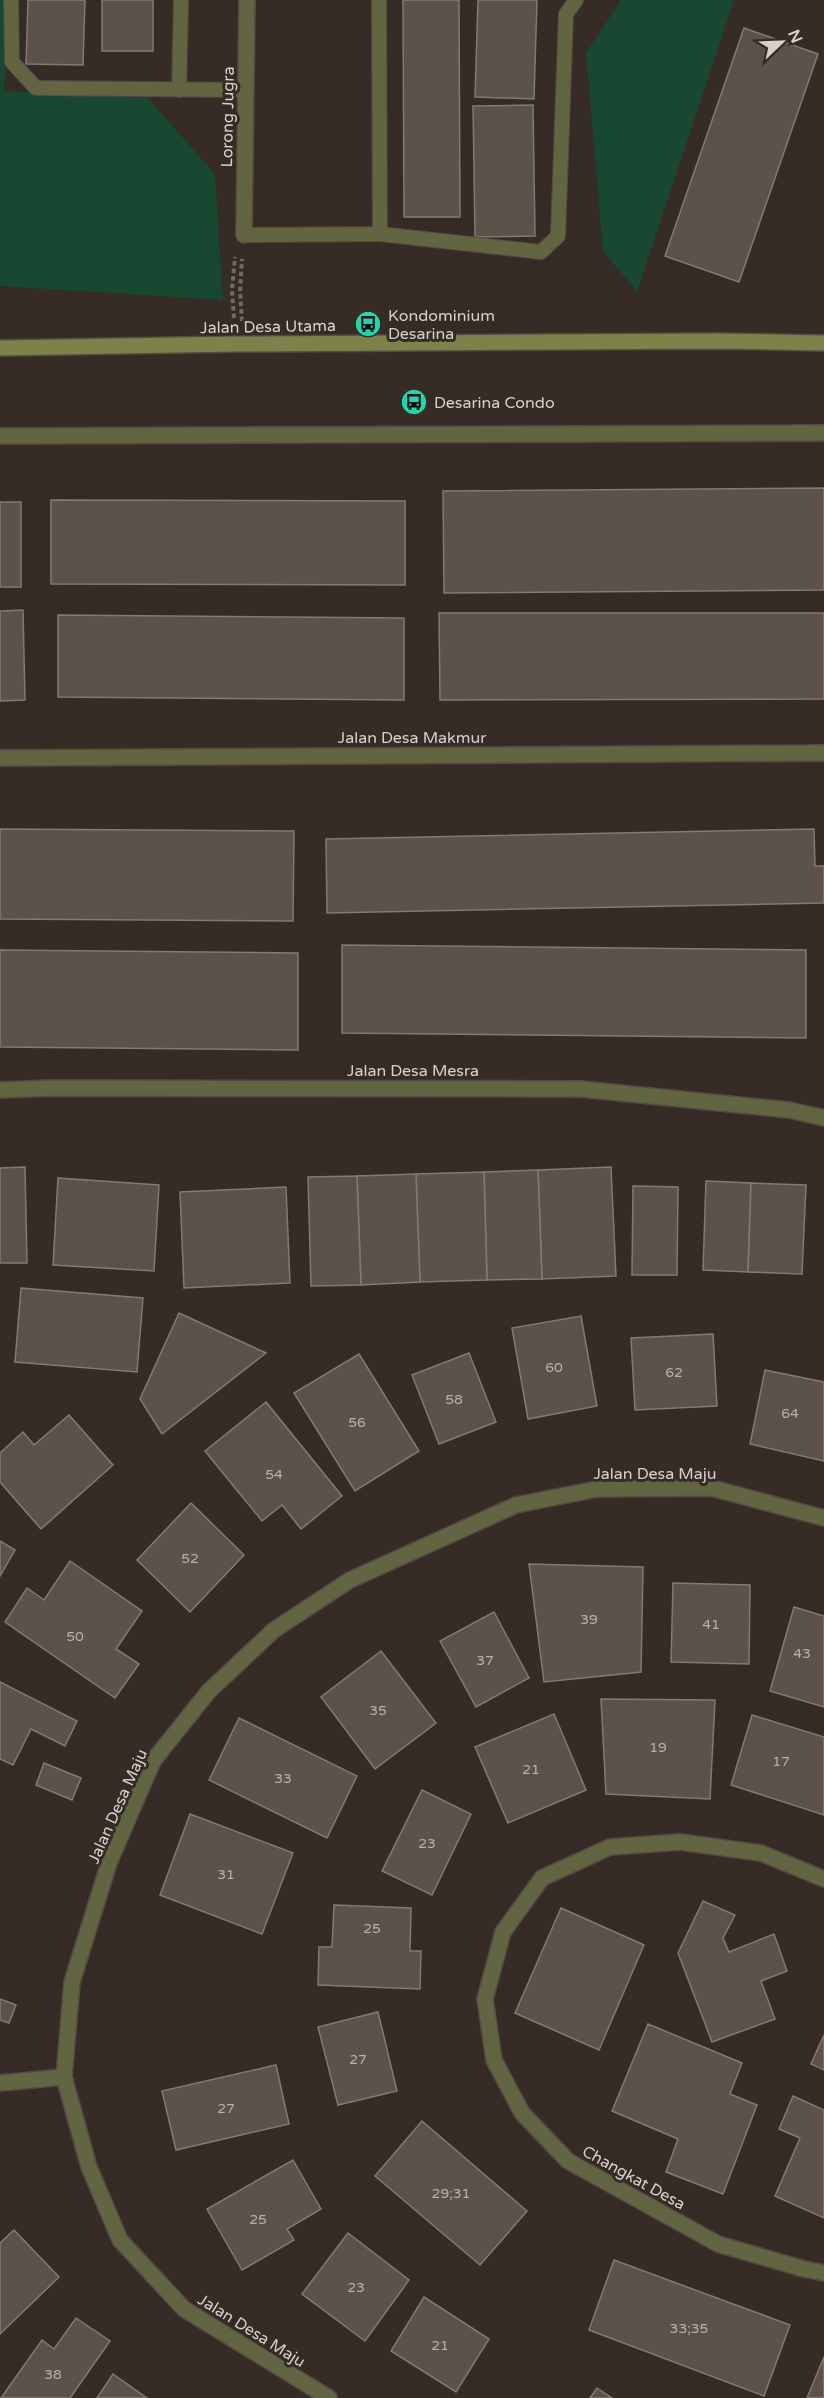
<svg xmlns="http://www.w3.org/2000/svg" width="824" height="2398" viewBox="0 0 824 2398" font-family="'Varela Round',sans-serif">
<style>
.green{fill:#184732}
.building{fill:#5c524a;stroke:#857a72;stroke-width:1.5}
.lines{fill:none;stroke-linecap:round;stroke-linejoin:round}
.lane-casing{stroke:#534a43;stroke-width:16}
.street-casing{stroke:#534a43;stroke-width:18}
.secondary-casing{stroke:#534a43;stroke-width:18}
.path{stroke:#726a63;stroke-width:4;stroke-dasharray:4.5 3;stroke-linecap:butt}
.lane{stroke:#616542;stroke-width:14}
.street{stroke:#616542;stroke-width:15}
.secondary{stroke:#7c824a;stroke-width:15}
.labels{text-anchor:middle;stroke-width:6;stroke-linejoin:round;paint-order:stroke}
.number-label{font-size:14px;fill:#b8b1ac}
.street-label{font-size:16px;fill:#d7d1cc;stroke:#362c25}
.poi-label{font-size:16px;fill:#d7d1cc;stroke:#362c25;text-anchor:start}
</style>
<rect width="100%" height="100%" fill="#362c25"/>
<!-- green -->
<g class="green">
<path d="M0,0h9l-5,91 143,6 68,77 8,126 -223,-14z"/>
<path d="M621,0h113l-97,292 -34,-41 -17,-198z"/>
</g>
<!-- building -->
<g class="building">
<path d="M28,0h57l-2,65 -57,-1z"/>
<rect x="102" y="0" width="51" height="51"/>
<path d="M403,0h56l1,217h-56z"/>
<path d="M478,0h59l-3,99 -59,-2z"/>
<path d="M744,28l74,26 -79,228 -74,-26z"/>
<path d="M533,105l2,131 -60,1 -2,-131z"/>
<path d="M824,488v102l-380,3 -1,-102z"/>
<path d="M51,500l354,1v84l-354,-1z"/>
<rect x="0" y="502" width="21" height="85"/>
<path d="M23,610l2,90 -25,1v-90z"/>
<path d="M439,613h385v86l-384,1z"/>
<path d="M58,615l346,3v82l-346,-3z"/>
<path d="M0,829l294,2 -1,90 -293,-2z"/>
<path d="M814,829l1,37h9v37l-497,10 -1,-74z"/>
<path d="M342,945l464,5v88l-464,-5z"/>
<path d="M0,950l298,3v97l-298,-3z"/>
<path d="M25,1167l2,96h-27v-95z"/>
<path d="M611,1167l5,109 -74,3 -4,-109z"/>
<path d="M538,1170l4,109 -55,1 -3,-108z"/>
<path d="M484,1172l3,108 -67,2 -4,-108z"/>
<path d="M416,1174l4,108 -59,3 -4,-109z"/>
<path d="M357,1176l4,109 -50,1 -3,-109z"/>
<path d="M58,1178l101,7 -5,86 -101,-6z"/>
<path d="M706,1181l45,2 -3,89 -45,-2z"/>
<path d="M751,1183l55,2 -4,89 -54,-2z"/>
<path d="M633,1186l45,1 -1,88h-45z"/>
<path d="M286,1187l4,96 -106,5 -4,-96z"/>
<path d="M21,1288l122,10 -6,74 -122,-10z"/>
<path d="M179,1313l87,40 -104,81 -22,-35z"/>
<path d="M581,1316l16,90 -69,13 -16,-91z"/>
<path d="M713,1334l4,72 -82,4 -4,-72z"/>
<path d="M469,1353l27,69 -57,22 -27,-69z"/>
<path d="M359,1354l60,97 -64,40 -61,-98z"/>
<path d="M765,1370l59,12v79l-74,-17z"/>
<path d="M266,1402l76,94 -41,33 -19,-24 -20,16 -57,-70z"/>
<path d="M69,1415l44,50 -72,64 -41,-47v-29l23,-21 11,13z"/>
<path d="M191,1503l53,52 -54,57 -53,-52z"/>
<path d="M0,1541l15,9 -15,26z"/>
<path d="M70,1561l72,50 -26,38 23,15 -24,34 -110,-76 22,-34 17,12z"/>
<path d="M529,1564l114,3 -2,105 -97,10z"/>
<path d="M673,1583l77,2 -1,79 -78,-2z"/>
<path d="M794,1607l30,9v91l-54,-16z"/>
<path d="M494,1612l35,66 -53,29 -36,-66z"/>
<path d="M381,1651l55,72 -61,46 -54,-72z"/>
<path d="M0,1682l77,39 -12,25 -34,-17 -18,36 -13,-6z"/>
<path d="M601,1699l114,1 -5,99 -104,-5z"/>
<path d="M554,1714l32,76 -78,33 -33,-76z"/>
<path d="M752,1715l72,22v78l-93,-30z"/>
<path d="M239,1718l118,58 -30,62 -118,-58z"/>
<path d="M44,1763l37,15 -9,22 -36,-15z"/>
<path d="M422,1790l49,24 -39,81 -50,-24z"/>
<path d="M190,1814l103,39 -31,81 -102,-39z"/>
<path d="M703,1901l32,14 -12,23 6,14 45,-18 13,37 -26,10 14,38 -63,23 -34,-89z"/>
<path d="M334,1905l77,3 -1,43h11l-1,38 -102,-4 1,-38h13z"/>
<path d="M561,1908l83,37 -45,105 -84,-37z"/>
<path d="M0,1999l16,6 -7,18 -9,-3z"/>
<path d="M378,2012l19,79 -59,14 -20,-78z"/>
<path d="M648,2024l94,39 -12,31 27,11 -34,89 -57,-22 12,-33 -66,-28z"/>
<path d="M824,2035v35l-13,-6z"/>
<path d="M276,2065l13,59 -113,26 -14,-59z"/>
<path d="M793,2096l31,14v108l-49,-22 25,-58 -21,-9z"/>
<path d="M422,2121l105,90 -47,54 -105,-89z"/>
<path d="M293,2160l28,49 -34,20 7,11 -52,30 -35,-61z"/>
<path d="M14,2230l45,47 -59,57v-91z"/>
<path d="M348,2233l61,47 -44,61 -63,-47z"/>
<path d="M614,2260l176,65 -26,71 -175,-66z"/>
<path d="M424,2297l65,42 -33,53 -65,-41z"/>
<path d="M76,2318l34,23 -40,57h-69l41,-58 12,9z"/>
<path d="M824,2357v41h-17z"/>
<path d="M113,2374l34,24h-50z"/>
<path d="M597,2388l15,10h-22z"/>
</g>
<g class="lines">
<!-- lane casing -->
<g class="lane-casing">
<g id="lane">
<path d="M11,0l1,62 24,26 209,2"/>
<path d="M179,90l2,-90"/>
<path d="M380,234l161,18 17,-16 8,-222 10,-14"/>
<path d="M244,235l136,-1 -1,-234"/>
</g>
</g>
<!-- street casing -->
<g class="street-casing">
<g id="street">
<path d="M244,235l3,-235"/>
<path d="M0,436l824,-3"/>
<path d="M0,758l824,-5"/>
<path d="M0,1090l51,-2 530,1 208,21 35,8"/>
<path d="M824,1879l-63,-26 -81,-11 -70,5 -68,31 -39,54 -18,67 9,61 28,53 46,48 150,83 86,25 20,4"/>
<path d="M0,2083l64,-6"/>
<path d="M329,2398l-145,-89 -64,-69 -31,-73 -25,-90 8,-95 37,-119 44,-102 56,-70 65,-61 76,-50 166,-75 81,-16 115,-1 112,30"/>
</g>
</g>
<!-- secondary casing -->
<g class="secondary-casing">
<path id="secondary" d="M0,348l236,-4 482,-3 106,2"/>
</g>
<!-- path -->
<g class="path">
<path d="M234,318l-2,-28 3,-33"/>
<path d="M242,321l-2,-30 2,-32"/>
</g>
<!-- lane -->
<use href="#lane" class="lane"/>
<!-- street -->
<use href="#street" class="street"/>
<!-- secondary -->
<use href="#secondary" class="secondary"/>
</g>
<!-- icons -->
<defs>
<g id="bus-disc" transform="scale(1.35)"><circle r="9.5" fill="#22d5af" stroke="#362c25"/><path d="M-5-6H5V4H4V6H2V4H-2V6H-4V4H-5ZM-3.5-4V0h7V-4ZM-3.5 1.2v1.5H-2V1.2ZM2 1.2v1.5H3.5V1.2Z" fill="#111"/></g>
</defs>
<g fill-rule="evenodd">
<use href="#bus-disc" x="368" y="324"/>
<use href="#bus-disc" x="414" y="402"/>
</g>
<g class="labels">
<!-- number labels -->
<g class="number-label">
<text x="554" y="1372">60</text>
<text x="674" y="1377">62</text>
<text x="454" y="1404">58</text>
<text x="790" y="1418">64</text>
<text x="357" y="1427">56</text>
<text x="274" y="1479">54</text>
<text x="190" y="1563">52</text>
<text x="589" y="1624">39</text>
<text x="711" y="1629">41</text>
<text x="75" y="1641">50</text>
<text x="802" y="1658">43</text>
<text x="485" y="1665">37</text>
<text x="378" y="1715">35</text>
<text x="658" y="1752">19</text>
<text x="781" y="1766">17</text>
<text x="531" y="1774">21</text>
<text x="283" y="1783">33</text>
<text x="427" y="1848">23</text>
<text x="226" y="1879">31</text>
<text x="372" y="1933">25</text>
<text x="358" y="2064">27</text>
<text x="226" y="2113">27</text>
<text x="451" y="2198">29;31</text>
<text x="258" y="2224">25</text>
<text x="356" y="2292">23</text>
<text x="689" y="2333">33;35</text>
<text x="440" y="2350">21</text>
<text x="53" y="2379">38</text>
</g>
<!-- street labels -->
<g class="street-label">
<text transform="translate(227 117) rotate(-89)" y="6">Lorong Jugra</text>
<text transform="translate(268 326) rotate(-1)" y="6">Jalan Desa Utama</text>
<text x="412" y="743">Jalan Desa Makmur</text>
<text x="413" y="1076">Jalan Desa Mesra</text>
<text x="655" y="1479">Jalan Desa Maju</text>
<text transform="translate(117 1806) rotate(-66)" y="6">Jalan Desa Maju</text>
<text transform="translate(634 2177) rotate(29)" y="6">Changkat Desa</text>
<text transform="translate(252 2330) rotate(32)" y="6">Jalan Desa Maju</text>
</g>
<!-- poi labels -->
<g class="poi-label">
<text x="388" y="321">Kondominium<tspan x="388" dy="18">Desarina</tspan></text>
<text x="434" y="408">Desarina Condo</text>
</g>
</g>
<!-- north arrow -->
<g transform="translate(782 42) rotate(67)" stroke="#362c25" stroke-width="4.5" paint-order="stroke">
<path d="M0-4.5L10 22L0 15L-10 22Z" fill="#d7d1cc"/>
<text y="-9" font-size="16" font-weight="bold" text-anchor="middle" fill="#d7d1cc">N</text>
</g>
</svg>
